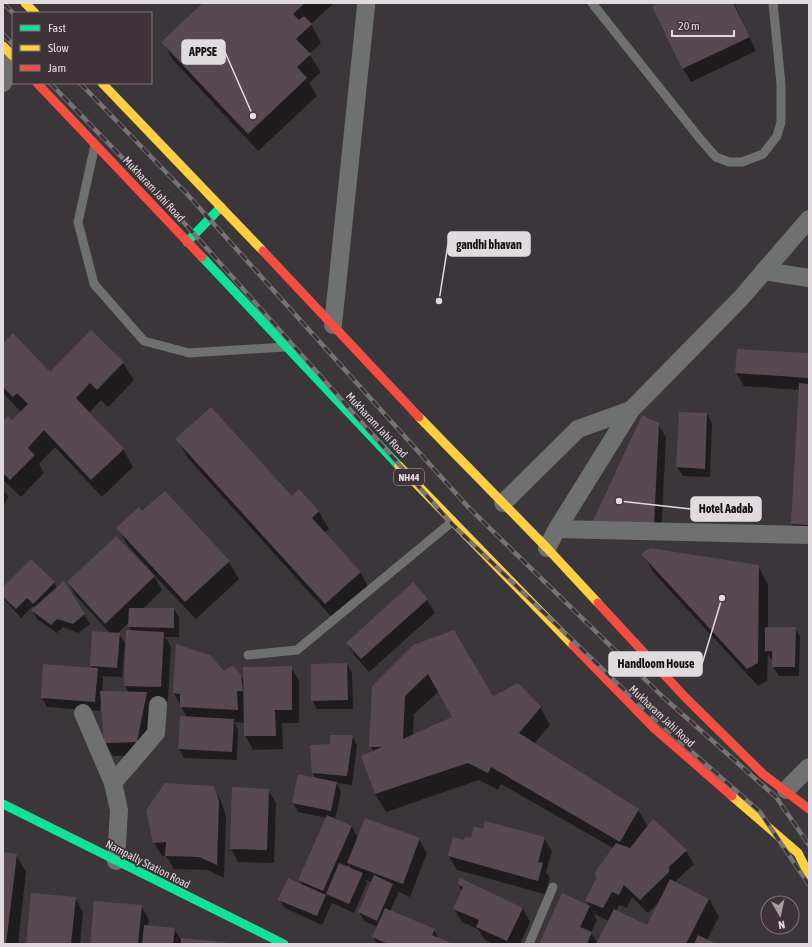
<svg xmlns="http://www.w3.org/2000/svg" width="812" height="947" viewBox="0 0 812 947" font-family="'Asap Condensed',sans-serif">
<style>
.shadow{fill:#0007;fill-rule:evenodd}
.building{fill:#574851;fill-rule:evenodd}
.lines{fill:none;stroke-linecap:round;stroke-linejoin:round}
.lane{stroke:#6f7070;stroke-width:9}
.street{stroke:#6f7070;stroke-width:18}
.fast{stroke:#16e098;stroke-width:9}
.slow{stroke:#ffcf43;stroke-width:9}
.jam{stroke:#f24e42;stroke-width:9}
.rail-casing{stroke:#767375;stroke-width:4.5}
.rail{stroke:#3e3339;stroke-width:3;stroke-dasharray:9;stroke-linecap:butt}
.labels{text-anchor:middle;stroke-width:3.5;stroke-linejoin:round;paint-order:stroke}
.shield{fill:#3e3339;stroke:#b0a8ac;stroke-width:1}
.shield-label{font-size:10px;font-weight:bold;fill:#e1dade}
.street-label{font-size:11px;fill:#e1dade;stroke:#3e3339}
.leader{fill:none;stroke:#e1dade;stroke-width:1.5}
.callout-dot{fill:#e1dade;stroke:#3e3339;stroke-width:1.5}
.callout{fill:#e1dade;stroke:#e1dade;stroke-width:1.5}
.callout-label{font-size:12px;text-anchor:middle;font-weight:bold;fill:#111}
</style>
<rect width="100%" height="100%" fill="#3b3639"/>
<!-- shadow -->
<g class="shadow">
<path d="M205,3h129l-23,21 10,19 -12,11 12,18 -12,11 8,13 -59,55 -85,-91 -10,-18z"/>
<path d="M660,3h74l22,48 -65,31 -8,-13 -29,-63z"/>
<path d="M3,344l47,29 73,-10 11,17 -26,27 -7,-7 -12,13 34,36 10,18 -31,30 -47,-50 -16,17 5,9 -23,24 -18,-17v-58h9l9,-10 -18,-19z"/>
<path d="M809,354v184l-9,-1 -8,-13 8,-134 -56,-4 -8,-13z"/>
<path d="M707,414l5,9 -2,54 -27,-1 -6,-9z"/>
<path d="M658,424l8,13 -5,100 -59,-3z"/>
<path d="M177,439l115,58 7,-7 20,22 10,17 -5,4 36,39 10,18 -35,31 -148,-164z"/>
<path d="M3,489l5,8 -5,11z"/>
<path d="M142,512l87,50 10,17 -43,40 -43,-45 9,16 -19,19h31l5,9v19h-14l6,9 -3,55 -18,-1 4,7 -9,49h-32l-8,-14 -4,-41 -1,10 -53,-4 -5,-9 50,-29 -1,-3 2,-34 17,1 -34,-37 -8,-14 82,-10 1,-1 -23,-25 -10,-18zM129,622v5l3,4 -7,55 4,7 -27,-1 1,-14 -2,-2 21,1 3,-34 -6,-9h-2z"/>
<path d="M643,554l115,12 10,18v44h27l5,9 -1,39h-20l-6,-9v-7l-2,-1 -3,-5 -1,27 -9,5 -105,-114z"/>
<path d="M54,582l3,6 7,-6 26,42 -12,9 -15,-6 -6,6 -20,-14 -5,-9 2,-2 -1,-2 -12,12 -18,-20v-9z"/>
<path d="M412,584l15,16 8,13 -66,59 -14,-16 -8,-13z"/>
<path d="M413,646l79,51 48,10 10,18 -16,19 104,66 10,17 5,-6 33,30 8,13 -18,17v2l33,16 10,18 -12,23 8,4h-175l50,-37 -4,-6 27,-53 -112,-64 -3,6 -19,-10 -93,32 -11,-18 -13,-37 12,-5 -4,-6zM439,691l15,26 -41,18 1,-21zM632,897l16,16 11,-11 -12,25 -31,-16 3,-6 8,3zM594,914l15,7 -11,22 -7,-10 6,-13z"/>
<path d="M347,664l5,9 1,36h-36l-5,-9z"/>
<path d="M291,667l8,14v42h-17l1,26 -30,1 -8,-14v-13l-11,-1 4,7 -1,31 -53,-2 -5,-9 8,-31 -13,-25 50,-21 17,4 3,6z"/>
<path d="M352,736l5,9 -5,40 -15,-2 4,9 -6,28 17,7 6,11 61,1 8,14 -17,44 -13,-6 1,3 -8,17 44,19 5,9 12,5h-74l-4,-7 5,-10 -14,-6 -5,-9 13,-30 -7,-2 2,3 -13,30 -22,-10 -10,22 -37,-17 -6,-9 24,-13 -3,-6 27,-62 -29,-6 -5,-9 23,-24 -3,-6 -2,-27 20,-1zM349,864l3,6 -5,-3z"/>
<path d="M213,787l8,14 5,15 -2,62 -17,-8 -33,-1 -8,-13h-4l-8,-13z"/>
<path d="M268,790l8,13 -2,60 -36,-1 -7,-13z"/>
<path d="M484,830l60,8 8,13 -6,21 4,6 -5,16 -88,-24 -8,-14 5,-18 11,3 7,-2z"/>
<path d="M3,853l13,2 10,17 -8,72h-15z"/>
<path d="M458,884l65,24 7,14 -10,22h-27l-8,-4 -7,-11 -16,-7 -8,-13 8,-18z"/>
<path d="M75,898l8,14 -3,32h-53z"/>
<path d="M141,906l8,13 -1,7 26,3 8,13v-2l51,4h-142z"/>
</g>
<!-- building -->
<g class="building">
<path d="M203,3h102l-12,11 6,6 5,-4 8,8 -16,15 15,15 -14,13 10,11 -59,56 -87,-92z"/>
<path d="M658,3h75l17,34 -68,32 -30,-63z"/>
<path d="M91,330l33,32 -27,28 -7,-7 -14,15 48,51 -33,31 -47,-50 -16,18 7,7 -25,25 -7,-7v-52l5,-5 4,4 16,-16 -11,-11 -4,4 -10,-10v-44l10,-10 37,39z"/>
<path d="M737,349l72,4v25l-74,-5z"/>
<path d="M799,383l10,1v141l-18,-1z"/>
<path d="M211,407l81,89 7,-7 20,22 -7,7 49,54 -36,32 -150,-165z"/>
<path d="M679,412l28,1 -2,56 -29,-2z"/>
<path d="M642,415l17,8 -5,101 -61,-3z"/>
<path d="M165,491l65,70 -45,41 -69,-74 23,-21 3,4z"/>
<path d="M116,536l39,40 -50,48 -38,-42z"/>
<path d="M650,548l109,17 -1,98 -11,6 -106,-115z"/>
<path d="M31,559l24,23 -22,22 -6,-6 -11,11 -13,-12v-10z"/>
<path d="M64,581l21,33 -12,10 -16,-5 -6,6 -20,-15z"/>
<path d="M413,582l15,17 -67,60 -15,-16z"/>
<path d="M129,608h45v20l-46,-1z"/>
<path d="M765,627h31l-1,40h-23v-16h-7z"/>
<path d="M126,630l38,2 -3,55 -37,-1z"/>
<path d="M454,630l39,66 25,-13 23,24 -22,26 120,76 -19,33 -129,-75 -3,6 -20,-10 -93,31 -14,-38 21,-9h-13l3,-61 41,-41zM428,674l24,43 -49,22 2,-43z"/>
<path d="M92,631l28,2 -3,35 -27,-2z"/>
<path d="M176,644l34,11 14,16 9,-6 8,10 2,16h-6l1,19 -58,-3v-13l-7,-1z"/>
<path d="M347,663l1,37 -37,1v-37z"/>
<path d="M43,664l55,4 -3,34 -54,-4z"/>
<path d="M292,666v44h-17l1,26h-32l-1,-69z"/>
<path d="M100,691l47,1 -10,50 -33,1z"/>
<path d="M180,716l54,3 -2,33 -54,-3z"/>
<path d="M330,735h23l-6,41 -35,-3 -2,-28 20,-1z"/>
<path d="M298,774l39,8 -6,29 -39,-8z"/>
<path d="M165,783l49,3 5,15 -2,64 -18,-8 -34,-1 1,-14 -13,1 -7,-33z"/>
<path d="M232,787l37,2 -2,61 -37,-1z"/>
<path d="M327,815l25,11 -29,65 -25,-11z"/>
<path d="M365,818l55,20 -17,46 -56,-21z"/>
<path d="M653,819l34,31 -18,17v5l-29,28 -16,-15 -5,10 -7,-3 -9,16 -18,-7 11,-22 -1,-7 21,-29 14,5z"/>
<path d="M485,821l60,16 -7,25 5,1 -5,18 -90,-25 5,-19 11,3 1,-3 6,1 3,-12 9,3z"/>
<path d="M3,852l14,2 -11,90h-3z"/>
<path d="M339,863l24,10 -14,31 -23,-10z"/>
<path d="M374,875l19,9 -16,37 -19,-9z"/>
<path d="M288,878l38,17 -9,21 -39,-16z"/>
<path d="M460,878l63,30 -16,33 -31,-14 3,-7 -26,-11 10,-22 -6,-3z"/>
<path d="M670,879l39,20 -23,45h-90l18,-35 33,16z"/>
<path d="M31,893l45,4 -5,47h-45z"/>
<path d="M562,893l28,13 -10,21 12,5 -5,12h-48z"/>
<path d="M94,901l48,4 -4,39h-48z"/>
<path d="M385,908l50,21 -3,6 21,9h-65l-16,-7z"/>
<path d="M144,925l31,3 -2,16h-31z"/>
<path d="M698,935l19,9h-23z"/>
<path d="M181,938l51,5v1h-51z"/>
</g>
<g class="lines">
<!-- lane -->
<g class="lane">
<path d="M592,3l109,137 15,17 13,5h13l21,-8 14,-18 4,-14v-38l-8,-81"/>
<path d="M95,145l-17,77 16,62 50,57 45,12 96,-6"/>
<path d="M248,655l49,-5 156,-129"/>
<path d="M529,944l24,-57"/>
</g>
<!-- street -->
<g class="street">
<path d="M3,83l10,-27"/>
<path d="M764,271l45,7"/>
<path d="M333,325l33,-319"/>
<path d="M503,503l75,-74 53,-19"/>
<path d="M557,529l252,6"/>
<path d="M547,548l10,-19 74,-119 110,-112 68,-79"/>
<path d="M83,713l30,70 6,27 -3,51"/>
<path d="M113,783l43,-50 2,-28"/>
<path d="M786,790l23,-23"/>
</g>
<!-- fast -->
<g class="fast">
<path d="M187,242l34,-35"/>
<path d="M202,257l197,209"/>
<path d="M3,804l281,140"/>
</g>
<!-- slow -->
<g class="slow">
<path d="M25,3l10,10"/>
<path d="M3,46l10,10"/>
<path d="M102,83l161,168"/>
<path d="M419,417l128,131 51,55"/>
<path d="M399,466l174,179"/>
<path d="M732,796l66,57 11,22"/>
</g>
<!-- jam -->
<g class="jam">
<path d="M37,83l165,174"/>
<path d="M263,251l156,166"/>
<path d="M598,603l87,94 78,77 46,35"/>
<path d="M573,645l81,83 78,68"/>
</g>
<!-- rail casing -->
<g class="rail-casing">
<g id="rail">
<path d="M3,3l10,10"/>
<path d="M3,34l10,11"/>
<path d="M50,83l121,125 281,316 196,189 112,99 49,73"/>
<path d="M80,83l107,111 282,314 194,189 113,100 33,48"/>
</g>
</g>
<!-- rail -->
<use href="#rail" class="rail"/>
</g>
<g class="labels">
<!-- shield labels -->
<rect class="shield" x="394" y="469" width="30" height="16" rx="3"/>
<g class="shield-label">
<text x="409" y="481">NH44</text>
</g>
<!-- street labels -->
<g class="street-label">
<text transform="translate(154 189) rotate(47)" y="4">Mukharam Jahi Road</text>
<text transform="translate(377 425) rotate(47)" y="4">Mukharam Jahi Road</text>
<text transform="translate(662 716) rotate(43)" y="4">Mukharam Jahi Road</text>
<text transform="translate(148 864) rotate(27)" y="4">Nampally Station Road</text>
</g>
</g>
<!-- callouts -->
<path class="leader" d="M253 116L225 52M439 301L448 244M619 501L691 509M722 598L702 664"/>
<g class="callout-dot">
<circle cx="253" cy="116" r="4"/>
<circle cx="439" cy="301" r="4"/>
<circle cx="619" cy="501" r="4"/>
<circle cx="722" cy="598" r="4"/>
</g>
<g class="callout">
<rect x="182" y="40" width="43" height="24" rx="4"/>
<rect x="448" y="232" width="82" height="24" rx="4"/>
<rect x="691" y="497" width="70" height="24" rx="4"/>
<rect x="609" y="652" width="93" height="24" rx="4"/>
</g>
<g class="callout-label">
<text x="203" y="56">APPSE</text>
<text x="489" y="249">gandhi bhavan</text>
<text x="726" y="513">Hotel Aadab</text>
<text x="656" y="668">Handloom House</text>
</g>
<!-- border -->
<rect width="812" height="947" fill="none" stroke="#e1dade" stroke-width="8"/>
<!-- legend -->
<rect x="12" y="12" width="140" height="72" fill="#3e3339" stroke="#7f767b"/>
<rect x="20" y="25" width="20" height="6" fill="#16e098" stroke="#7f767b"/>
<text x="48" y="32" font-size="12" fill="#e1dade">Fast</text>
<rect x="20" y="45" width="20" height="6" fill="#ffcf43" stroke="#7f767b"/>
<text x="48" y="52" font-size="12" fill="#e1dade">Slow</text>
<rect x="20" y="65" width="20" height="6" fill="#f24e42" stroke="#7f767b"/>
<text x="48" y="72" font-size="12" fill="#e1dade">Jam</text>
<!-- north arrow -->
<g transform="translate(780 915) rotate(171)"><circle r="19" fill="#3e3339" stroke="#7f767b"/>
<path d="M0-3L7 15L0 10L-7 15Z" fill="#a7a1a4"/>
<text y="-6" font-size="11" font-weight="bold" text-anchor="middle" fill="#e1dade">N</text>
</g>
<!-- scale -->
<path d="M672 30v6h62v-6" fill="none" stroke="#e1dade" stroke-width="2"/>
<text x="678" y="30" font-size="12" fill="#e1dade" stroke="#3e3339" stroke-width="3" paint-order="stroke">20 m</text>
</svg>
